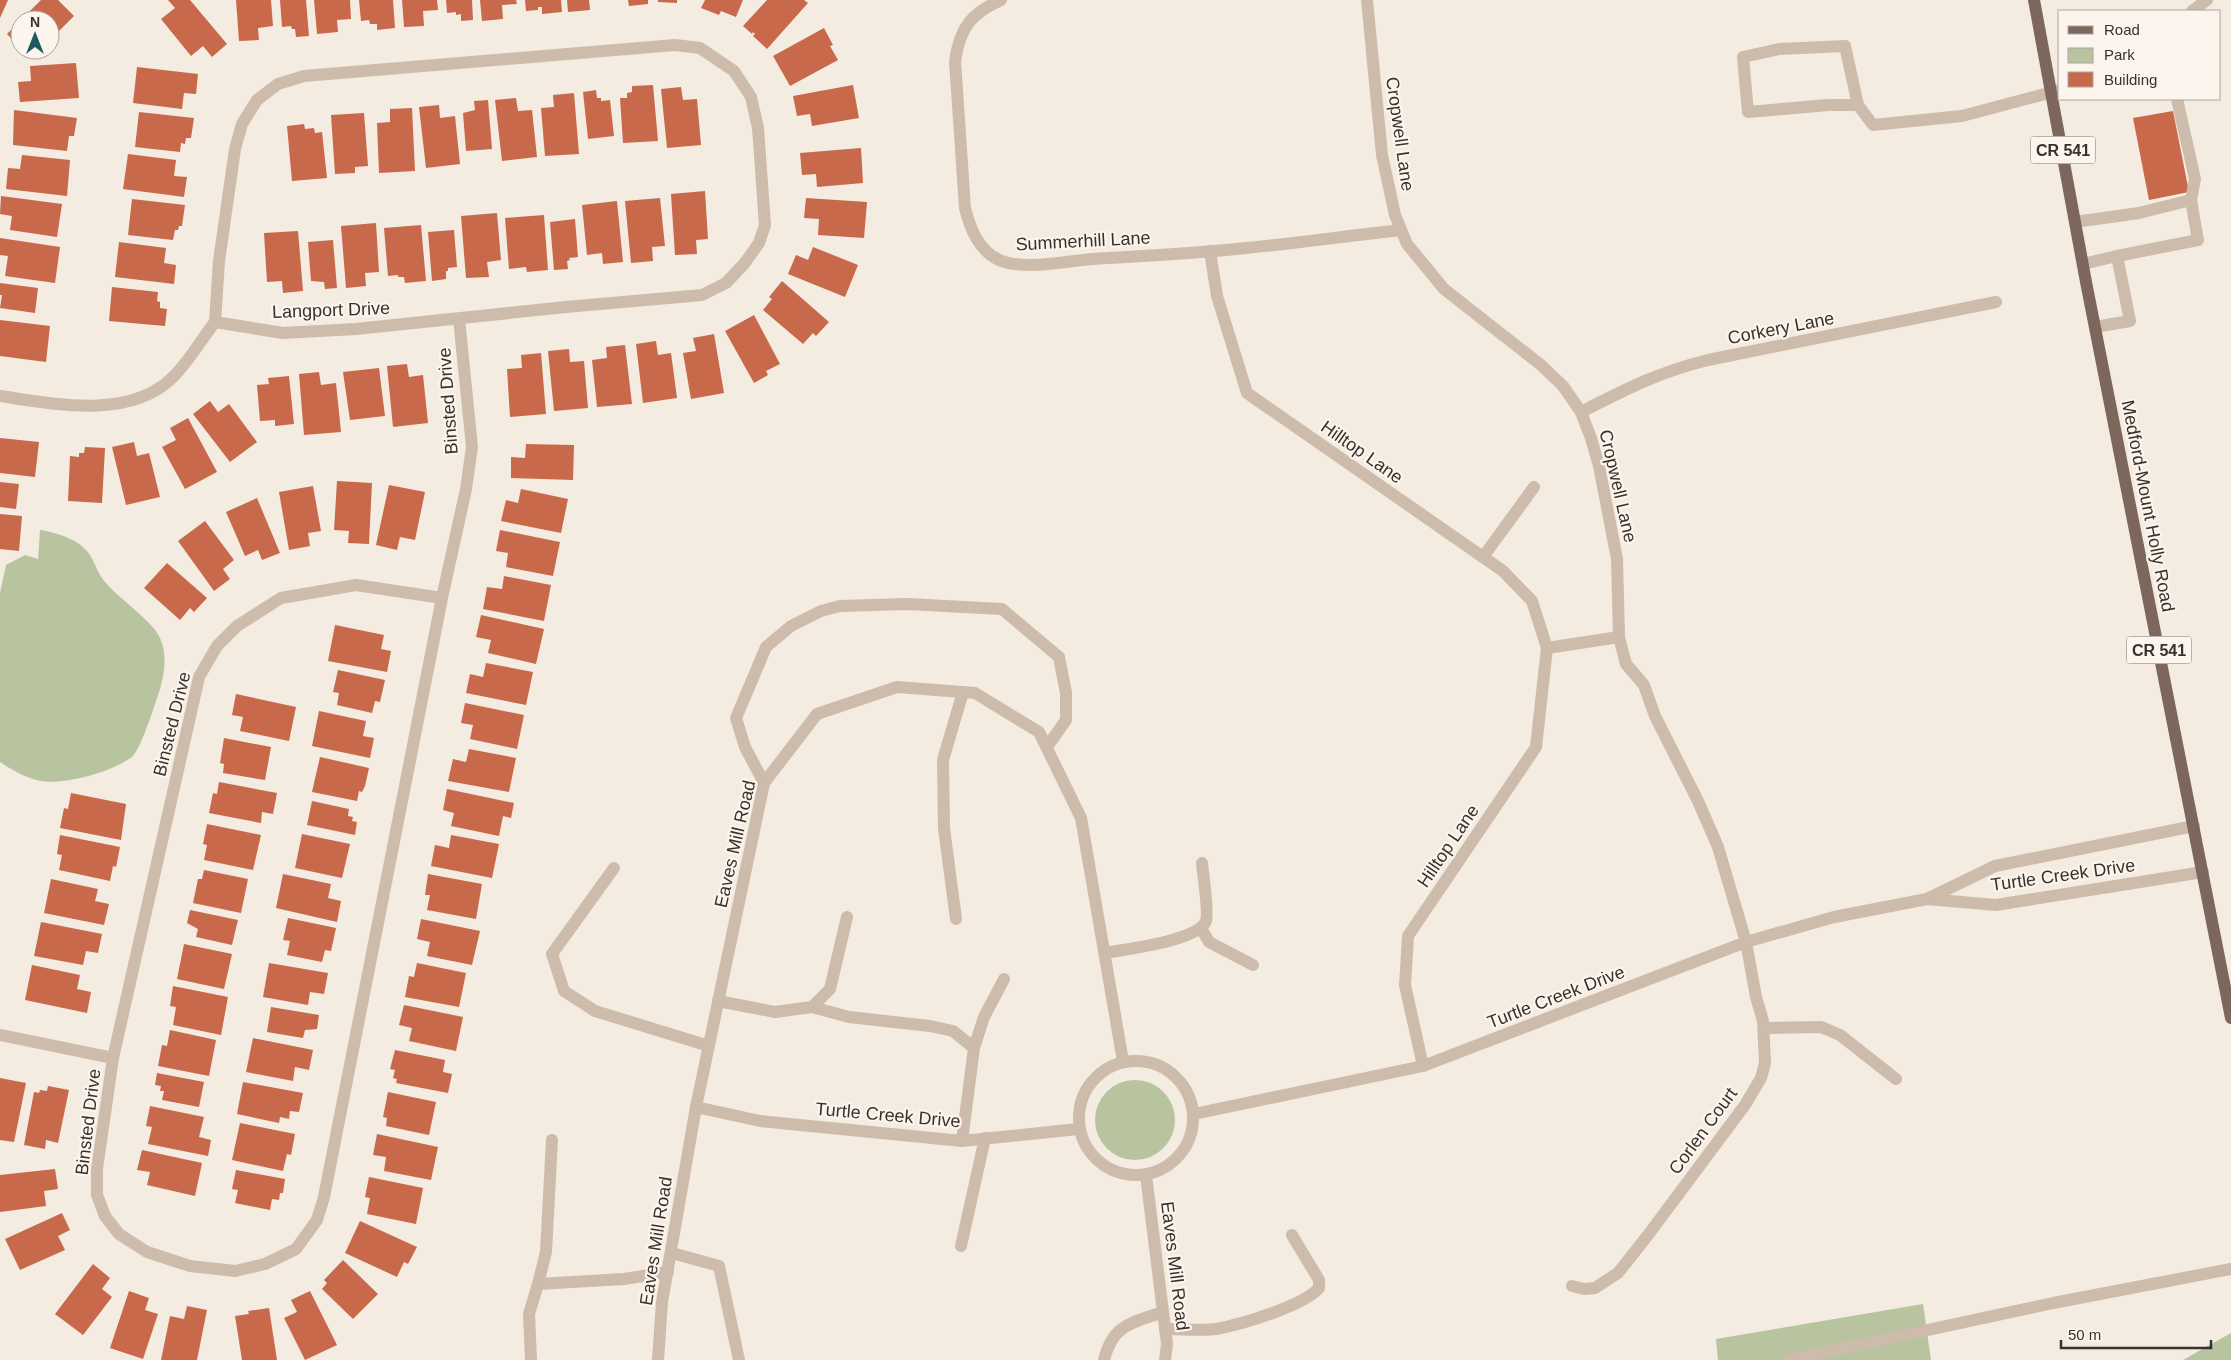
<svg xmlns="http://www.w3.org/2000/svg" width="2231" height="1360" viewBox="0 0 2231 1360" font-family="Helvetica,sans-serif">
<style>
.green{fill:#b8c4a0}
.building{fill:#c8694b}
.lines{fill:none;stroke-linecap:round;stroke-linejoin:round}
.minor{stroke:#cdbbac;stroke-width:12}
.major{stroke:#7d675c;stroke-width:12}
.labels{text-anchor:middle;stroke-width:4.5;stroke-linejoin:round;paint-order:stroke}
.shield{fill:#fbf5ee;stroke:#756b66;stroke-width:1}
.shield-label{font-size:16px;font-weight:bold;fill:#3b302b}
.street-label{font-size:18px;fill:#3b302b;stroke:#fbf5ee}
</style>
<rect width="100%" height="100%" fill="#f4ebe1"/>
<!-- green -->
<g class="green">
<path d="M40,530c18,3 39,9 50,25 5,8 8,19 15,27 13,16 49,40 55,56 9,20 3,44 -4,63 -4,12 -16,49 -24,56 -21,15 -66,28 -91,24 -15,-3 -29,-11 -41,-19v-169l6,-28 19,-10 13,4z"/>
<circle cx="1135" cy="1120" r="40"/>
<path d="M1923,1304l8,56h-213l-2,-21z"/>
<path d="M2231,1333v27h-48z"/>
</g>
<!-- building -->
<g class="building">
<path d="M0,0h8l-8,18z"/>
<path d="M41,0h17l16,16 -24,24v-20h-29z"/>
<path d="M168,0h22l37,44 -15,13 -9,-11 -12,10 -30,-37 14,-11z"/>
<path d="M236,0h35l2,26 -15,2 1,12 -20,1z"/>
<path d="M280,0h26l3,36 -13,1 -1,-8h-3l-1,-3 -9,1z"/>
<path d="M314,0h36l1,19 -14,1 1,12 -21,2z"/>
<path d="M359,0h34l2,28 -18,2v-6h-7l-1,-4 -8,1z"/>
<path d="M402,0h35l1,10 -15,1 1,15 -20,1z"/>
<path d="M446,0h26l1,20 -12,1v-7l-5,1v-3l-9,1z"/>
<path d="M480,0h36l1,4 -15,1 1,14 -21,2z"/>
<path d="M525,0h36l1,12 -20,2v-7h-4v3l-12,1z"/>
<path d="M567,0h22l1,10 -22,2z"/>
<path d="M628,0h20v4l-19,2z"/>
<path d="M658,0h19v3l-19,-1z"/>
<path d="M705,0h38l-7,17 -15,-6 -2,4 -18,-7z"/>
<path d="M767,0h37l4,3 -41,46 -14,-13 2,-2 -2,-2 -1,2 -9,-8z"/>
<path d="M20,21v27l-13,-14z"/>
<path d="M824,28l9,17 -3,1 8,14 -48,26 -17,-30z"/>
<path d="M76,63l3,35 -59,4 -2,-20 13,-1 -1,-15z"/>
<path d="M137,67l61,7 -2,20 -12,-1 -2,16 -49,-6z"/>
<path d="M653,85l5,56 -35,2 -3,-45h7v-5l5,-1v-6z"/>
<path d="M853,85l6,33 -47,8 -2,-12 -13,2 -4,-20z"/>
<path d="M681,87l2,13 14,-1 4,46 -34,3 -6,-59z"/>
<path d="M596,90l1,8h4v3l9,-1 4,36 -26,3 -5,-47z"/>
<path d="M574,93l5,61 -34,2 -4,-48 13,-1 -1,-12z"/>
<path d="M516,98l2,13 14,-1 5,47 -35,4 -7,-61z"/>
<path d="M488,100l4,49 -26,2 -3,-38 12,-3 -1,-9z"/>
<path d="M439,105l1,13 15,-2 5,48 -34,4 -7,-61z"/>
<path d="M412,108l3,63 -36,2 -2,-50 13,-1v-13z"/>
<path d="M14,110l63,8 -3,18h-5l-2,15 -54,-6z"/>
<path d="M2173,111l16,81 -40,8 -16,-82z"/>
<path d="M139,112l55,6 -3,20h-5l-1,6 -4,-1 -1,9 -45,-5z"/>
<path d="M364,113l4,53 -13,1v6l-20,1 -4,-59z"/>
<path d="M304,124l1,5 9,-1 1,5 7,-1 5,46 -35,3 -5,-55z"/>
<path d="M861,148l2,35 -46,4 -1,-13 -14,1 -2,-22z"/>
<path d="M128,154l48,6 -2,16 13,1 -3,20 -61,-8z"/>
<path d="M22,155l48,5 -3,36 -61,-7 2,-21 12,1z"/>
<path d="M705,191l3,48 -12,1 1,14 -22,1 -4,-61z"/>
<path d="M1,196l61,8 -5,33 -47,-7 2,-14 -12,-2z"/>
<path d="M660,198l5,48 -13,1 1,14 -22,2 -6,-62z"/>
<path d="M806,198l61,4 -3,36 -46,-3 1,-16 -15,-1z"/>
<path d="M132,199l53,6 -3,21h-3l-1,4h-3l-2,10 -45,-5z"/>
<path d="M617,201l6,61 -20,2 -1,-11 -15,2 -5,-50z"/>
<path d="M497,213l4,47 -14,2 2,15 -23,1 -5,-62z"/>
<path d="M544,215l4,55 -21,2 -1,-5 -17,2 -4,-51z"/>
<path d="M575,219l3,38 -9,1 1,2 -3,1 1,8 -14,1 -4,-48z"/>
<path d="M376,223l3,49 -14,1 1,13 -20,2 -5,-62z"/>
<path d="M421,225l5,56 -21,2 -1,-6h-6v-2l-10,1 -4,-48z"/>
<path d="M454,230l3,37 -9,1v3h-2v8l-14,2 -4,-49z"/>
<path d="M298,231l5,60 -20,2 -1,-12 -15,1 -3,-49z"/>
<path d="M0,238l60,9 -5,36 -50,-7 3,-20 -8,-1z"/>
<path d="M333,240l4,48 -12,1 -1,-7 -13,-1 -3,-39z"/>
<path d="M119,242l47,6 -2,15 12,2 -2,19 -59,-7z"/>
<path d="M813,247l45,18 -13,32 -57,-23 8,-19 12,5z"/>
<path d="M782,281l47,41 -13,14 -3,-3 -10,11 -40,-34 9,-11 -3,-2z"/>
<path d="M0,283l38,5 -3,25 -35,-5 2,-13h-2z"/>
<path d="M112,287l46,5 -1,9 3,1v6l7,1 -2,17 -56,-5z"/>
<path d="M754,315l26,49 -14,7 2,4 -14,8 -29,-52z"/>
<path d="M0,320l50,6 -4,36 -46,-6z"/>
<path d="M714,334l10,59 -33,6 -8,-46 13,-2 -3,-13z"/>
<path d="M656,341l2,14 13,-2 6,45 -34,5 -7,-59z"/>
<path d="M625,345l7,59 -35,3 -5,-47 15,-2 -1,-11z"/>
<path d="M569,349l1,13 14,-1 4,47 -34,3 -6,-60z"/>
<path d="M541,353l5,61 -36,3 -3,-48 15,-1 -1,-13z"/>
<path d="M407,364l2,13 14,-2 5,48 -35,4 -6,-61z"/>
<path d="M379,368l6,48 -35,4 -7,-48z"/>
<path d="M319,372l2,13 15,-2 5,49 -37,3 -5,-61z"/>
<path d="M289,376l5,48 -19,2v-6l-15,1 -3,-36 12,-1 -1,-6z"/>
<path d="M210,401l8,11 11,-8 28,38 -27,20 -37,-48z"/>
<path d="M188,418l29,54 -32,17 -23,-42 14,-7 -6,-12z"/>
<path d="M0,438l39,4 -4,35 -35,-4z"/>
<path d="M134,442l3,14 12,-3 11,44 -34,8 -14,-58z"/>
<path d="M526,444l48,1 -1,35 -62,-2v-21l14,1z"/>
<path d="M85,447l20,1 -3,55 -34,-2 2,-45 9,1v-4h5z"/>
<path d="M337,481l35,2 -3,61 -21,-1 1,-12 -15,-1z"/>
<path d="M0,482l19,2 -3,25 -16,-2z"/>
<path d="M389,485l36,7 -10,48 -15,-3 -3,13 -21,-5z"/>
<path d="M313,486l8,45 -13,2 2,13 -21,4 -10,-58z"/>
<path d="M521,489l47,10 -7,34 -60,-12 5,-21 12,3z"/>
<path d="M257,498l23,55 -18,7 -4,-10 -13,6 -19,-44z"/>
<path d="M0,514l22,2 -3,35 -19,-2z"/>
<path d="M205,521l29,39 -11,9 7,10 -16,12 -36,-50z"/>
<path d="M500,530l60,12 -7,34 -47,-9 2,-14 -12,-2z"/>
<path d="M167,563l40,35 -13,14 -4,-4 -10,12 -36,-32z"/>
<path d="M504,576l47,9 -7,36 -61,-12 4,-22 15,2z"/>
<path d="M481,615l63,14 -8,35 -48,-11 3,-13 -15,-3z"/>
<path d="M335,625l49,10 -3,14 10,2 -4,21 -59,-11z"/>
<path d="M486,663l47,9 -7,33 -60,-12 4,-19 13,3z"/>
<path d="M338,670l47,10 -5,22 -5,-1 -3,12 -35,-8 2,-12 -6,-1z"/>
<path d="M236,694l60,13 -7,34 -49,-10 3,-14 -11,-2z"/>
<path d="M465,703l59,12 -7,34 -47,-10 3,-14 -12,-2z"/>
<path d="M319,711l47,10 -3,15 11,2 -4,20 -58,-12z"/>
<path d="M224,738l47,9 -6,33 -42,-7 1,-9 -4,-1z"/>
<path d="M469,749l47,9 -7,34 -61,-11 5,-22 13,3z"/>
<path d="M320,757l49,11 -4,18 -3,6 -3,-1 -2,10 -45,-9z"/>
<path d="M219,782l58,11 -4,21 -11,-2 -1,11 -52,-10 4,-20 4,1z"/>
<path d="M447,789l67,14 -3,15 -8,-2 -4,20 -48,-10 3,-13 -11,-3z"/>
<path d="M71,793l55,11 -5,36 -61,-12 4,-20 4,1z"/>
<path d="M312,801l37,8 -1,7 5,1 -1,4 5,1 -2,13 -48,-10z"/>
<path d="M207,824l54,11 -8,35 -49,-10 3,-15 -4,-1z"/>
<path d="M302,834l48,10 -8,34 -47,-10z"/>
<path d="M60,835l60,12 -4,20 -3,-1 -3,15 -51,-11 3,-15 -5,-1z"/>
<path d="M451,835l48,9 -7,34 -61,-12 4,-21 14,3z"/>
<path d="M204,870l44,9 -7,34 -48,-10 5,-24h4z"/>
<path d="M283,874l48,10 -3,14 13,3 -4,21 -61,-14z"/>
<path d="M428,874l54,10 -6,35 -49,-9 3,-15h-5z"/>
<path d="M51,879l47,10 -3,12 14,3 -5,21 -60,-12z"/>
<path d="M190,910l48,10 -6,25 -36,-8 2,-8 -11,-6z"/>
<path d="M288,918l48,10 -5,23 -6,-1 -3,12 -35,-7 3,-14 -7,-1z"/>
<path d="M421,919l59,12 -8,34 -45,-9 3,-14 -13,-3z"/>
<path d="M41,922l61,12 -4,19 -12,-2 -3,14 -49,-9z"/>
<path d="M184,944l48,10 -8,35 -47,-10z"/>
<path d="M269,963l59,10 -4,21 -14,-2 -2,13 -45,-8z"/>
<path d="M417,963l49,10 -7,34 -54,-10 4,-21 5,1z"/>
<path d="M32,965l48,10 -3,14 14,3 -4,21 -62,-13z"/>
<path d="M173,986l55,11 -7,38 -48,-10 3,-18 -6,-1z"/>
<path d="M404,1005l59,12 -7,34 -47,-10 3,-13 -13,-3z"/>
<path d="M271,1007l48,8 -2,14 -12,1 -2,8 -36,-6z"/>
<path d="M170,1030l46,10 -7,36 -51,-10 4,-21 5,1z"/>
<path d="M253,1038l60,12 -4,20 -14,-3 -2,14 -47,-9z"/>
<path d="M395,1050l50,10 -2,12 9,2 -4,19 -52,-10 1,-4 -4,-1 2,-8 -5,-1z"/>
<path d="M157,1073l47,9 -5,25 -37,-7 2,-9h-4l1,-5 -6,-1z"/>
<path d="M0,1078l26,5 -12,59 -14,-2z"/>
<path d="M243,1082l60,11 -4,19 -9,-1 -1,8 -9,-2 -1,6 -42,-9z"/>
<path d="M48,1086l21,4 -11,53 -12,-3 -1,9 -21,-4 10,-53 5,1 1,-3 7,1z"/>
<path d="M388,1092l48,10 -7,33 -43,-9 1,-8 -4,-1z"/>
<path d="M150,1106l54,11 -5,20 12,3 -3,16 -60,-12 4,-17 -6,-1z"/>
<path d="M240,1123l55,11 -4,21 -4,-1 -4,17 -51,-11z"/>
<path d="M377,1134l61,13 -7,33 -47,-9 2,-14 -13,-2z"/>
<path d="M142,1150l60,13 -7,33 -48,-11 3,-13 -13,-2z"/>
<path d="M55,1169l3,20 -14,2 2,15 -46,6v-37z"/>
<path d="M236,1170l49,9 -2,14h-3l-1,7 -7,-1 -2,11 -35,-7 3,-13 -6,-1z"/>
<path d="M369,1177l54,11 -7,36 -49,-10 3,-16 -5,-1z"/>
<path d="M62,1213l8,17 -12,6 7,14 -45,20 -15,-31z"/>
<path d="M360,1221l57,26 -9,17 -4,-2 -7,15 -52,-24z"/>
<path d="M343,1260l35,34 -25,25 -31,-30 5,-6 -3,-3z"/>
<path d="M93,1264l17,14 -8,11 10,8 -29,38 -28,-21z"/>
<path d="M129,1291l20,7 -4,12 13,4 -15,45 -33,-11z"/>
<path d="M310,1291l27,54 -32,15 -21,-42 13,-6 -6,-12z"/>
<path d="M187,1306l20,4 -10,50h-36l9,-44 14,3z"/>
<path d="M269,1308l8,52h-35l-7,-44 14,-2 -1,-3z"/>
</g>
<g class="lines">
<!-- minor -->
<g class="minor">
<path d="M1001,0c-31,14 -41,28 -46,61l10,147c5,20 13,42 34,52 25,11 66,1 94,-1 47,-3 95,-5 143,-10 55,-5 110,-13 165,-19"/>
<path d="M1367,0l15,155 13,60 12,29 37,45 97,76 22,21 18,26 10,26 8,28 18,93 2,78 7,27 18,21 11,31 43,85 20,46 28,95 10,55 7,24 2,42 -4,15 -16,27 -97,130 -30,38 -23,15 -11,1 -12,-3"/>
<path d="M2192,11l15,-11"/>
<path d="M1858,105h-30l-80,7 -5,-55 36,-8 66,-3 13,59 15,20 89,-9 98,-26"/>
<path d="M2075,222l64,-9 52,-13 4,-21 -18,-80"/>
<path d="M1210,251l7,45 30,97 256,178 29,30 15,47 -11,99 -128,189 -3,49 18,81"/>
<path d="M2117,256l81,-16 -7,-40"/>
<path d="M2083,264l34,-8 13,65 -35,6"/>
<path d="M0,396c54,8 130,24 173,-19 16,-16 28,-37 42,-55l68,11 73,-4 210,-22 136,-12 24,-12 18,-19 15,-21 6,-18 -7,-97 -7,-31 -17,-26 -34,-23 -25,-3 -371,31 -26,8 -21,16 -15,24 -7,25 -16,112 -4,61"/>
<path d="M1581,412c45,-23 78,-40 127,-52l288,-58"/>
<path d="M1483,557l51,-70"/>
<path d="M442,598l-86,-13 -75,13 -44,28 -20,20 -18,31 -86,381 -16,111v26l8,21 14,18 28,18 43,14 45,5 30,-7 31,-15 21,-29 7,-23 118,-599 24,-109 6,-42 -13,-128"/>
<path d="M1547,648l72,-11"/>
<path d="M764,783l-19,-36 -9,-29 30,-71 25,-21 30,-15 19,-5 67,-2 95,5 57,48 7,36v27l-19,27"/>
<path d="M2194,826l-199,40 -68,33 69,6 207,-33"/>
<path d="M614,868l-62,86 12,37 31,20 114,35"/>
<path d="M956,919l-12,-91 -1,-68 20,-68"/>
<path d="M1201,928l8,14 44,23"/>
<path d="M1105,953c21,-4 93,-12 101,-32 3,-8 -3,-47 -4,-58"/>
<path d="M718,1001l57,11 37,-5 18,-18 17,-72"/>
<path d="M812,1007l37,10 81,9 23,5 21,17 -12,93"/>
<path d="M1764,1028l57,-1 19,8 56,44"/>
<path d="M0,1035l113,23"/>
<path d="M974,1048l10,-31 20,-38"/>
<circle cx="1136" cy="1118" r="57"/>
<path d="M696,1107l64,14 202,20 116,-12"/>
<path d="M1194,1114l229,-48 323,-124 88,-25 93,-18"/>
<path d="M552,1140l-6,112 -8,32 86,-5 44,-7"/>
<path d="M1146,1175l21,169 -2,16"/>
<path d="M961,1246l24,-108"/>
<path d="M672,1253l47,13 20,94"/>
<path d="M1165,1329c17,0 35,2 51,0 24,-4 87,-23 103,-41v-8l-27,-45"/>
<path d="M531,1360l-2,-46 9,-30"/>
<path d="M658,1360l4,-58 34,-195 68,-324 53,-69 80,-27 78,6 64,39 42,86 42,243"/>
<path d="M1104,1360c9,-36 28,-37 59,-48"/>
<path d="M1788,1360l265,-57 178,-34"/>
</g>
<!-- major -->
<path class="major" d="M2034,0l52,282 145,736"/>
</g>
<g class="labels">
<!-- shield labels -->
<g class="shield">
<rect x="2030.5" y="136.5" width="65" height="27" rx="4"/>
<rect x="2126.5" y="636.5" width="65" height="27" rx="4"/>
</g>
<g class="shield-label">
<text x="2063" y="156">CR 541</text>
<text x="2159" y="656">CR 541</text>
</g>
<!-- street labels -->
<g class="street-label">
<text transform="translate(1400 134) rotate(82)" y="6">Cropwell Lane</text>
<text transform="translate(1083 241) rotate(-3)" y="6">Summerhill Lane</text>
<text transform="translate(331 310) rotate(-2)" y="6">Langport Drive</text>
<text transform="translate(1781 328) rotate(-11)" y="6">Corkery Lane</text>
<text transform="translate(448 401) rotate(-94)" y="6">Binsted Drive</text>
<text transform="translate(1362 452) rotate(35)" y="6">Hilltop Lane</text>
<text transform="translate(1618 486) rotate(77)" y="6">Cropwell Lane</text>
<text transform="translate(2148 506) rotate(79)" y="6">Medford-Mount Holly Road</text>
<text transform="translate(172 724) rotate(-76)" y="6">Binsted Drive</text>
<text transform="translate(735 844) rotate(-77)" y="6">Eaves Mill Road</text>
<text transform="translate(1448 846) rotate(-56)" y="6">Hilltop Lane</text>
<text transform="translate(2063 875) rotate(-8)" y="6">Turtle Creek Drive</text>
<text transform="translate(1556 997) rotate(-21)" y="6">Turtle Creek Drive</text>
<text transform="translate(888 1115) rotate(5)" y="6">Turtle Creek Drive</text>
<text transform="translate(88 1122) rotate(-83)" y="6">Binsted Drive</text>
<text transform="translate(1703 1131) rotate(-54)" y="6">Corlen Court</text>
<text transform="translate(656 1241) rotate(-81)" y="6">Eaves Mill Road</text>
<text transform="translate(1175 1266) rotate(83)" y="6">Eaves Mill Road</text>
</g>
</g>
<!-- legend -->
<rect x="2058" y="10" width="162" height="90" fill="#fbf5ee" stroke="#aea6a0"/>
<rect x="2068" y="26" width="25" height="8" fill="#7d675c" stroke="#aea6a0"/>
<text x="2104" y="35" font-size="15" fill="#3b302b">Road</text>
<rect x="2068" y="48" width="25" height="15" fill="#b8c4a0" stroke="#aea6a0"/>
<text x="2104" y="60" font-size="15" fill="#3b302b">Park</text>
<rect x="2068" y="72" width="25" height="15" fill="#c8694b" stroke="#aea6a0"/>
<text x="2104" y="85" font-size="15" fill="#3b302b">Building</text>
<!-- north arrow -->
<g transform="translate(35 35)"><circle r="24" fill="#fbf5ee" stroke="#aea6a0"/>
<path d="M0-4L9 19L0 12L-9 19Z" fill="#1f5a5e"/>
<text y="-8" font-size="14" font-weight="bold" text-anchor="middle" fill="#3b302b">N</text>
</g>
<!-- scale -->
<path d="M2061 1340v8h150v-8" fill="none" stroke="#3b302b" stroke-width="2.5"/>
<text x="2068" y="1340" font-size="15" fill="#3b302b" stroke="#fbf5ee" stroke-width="4" paint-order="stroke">50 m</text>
</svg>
